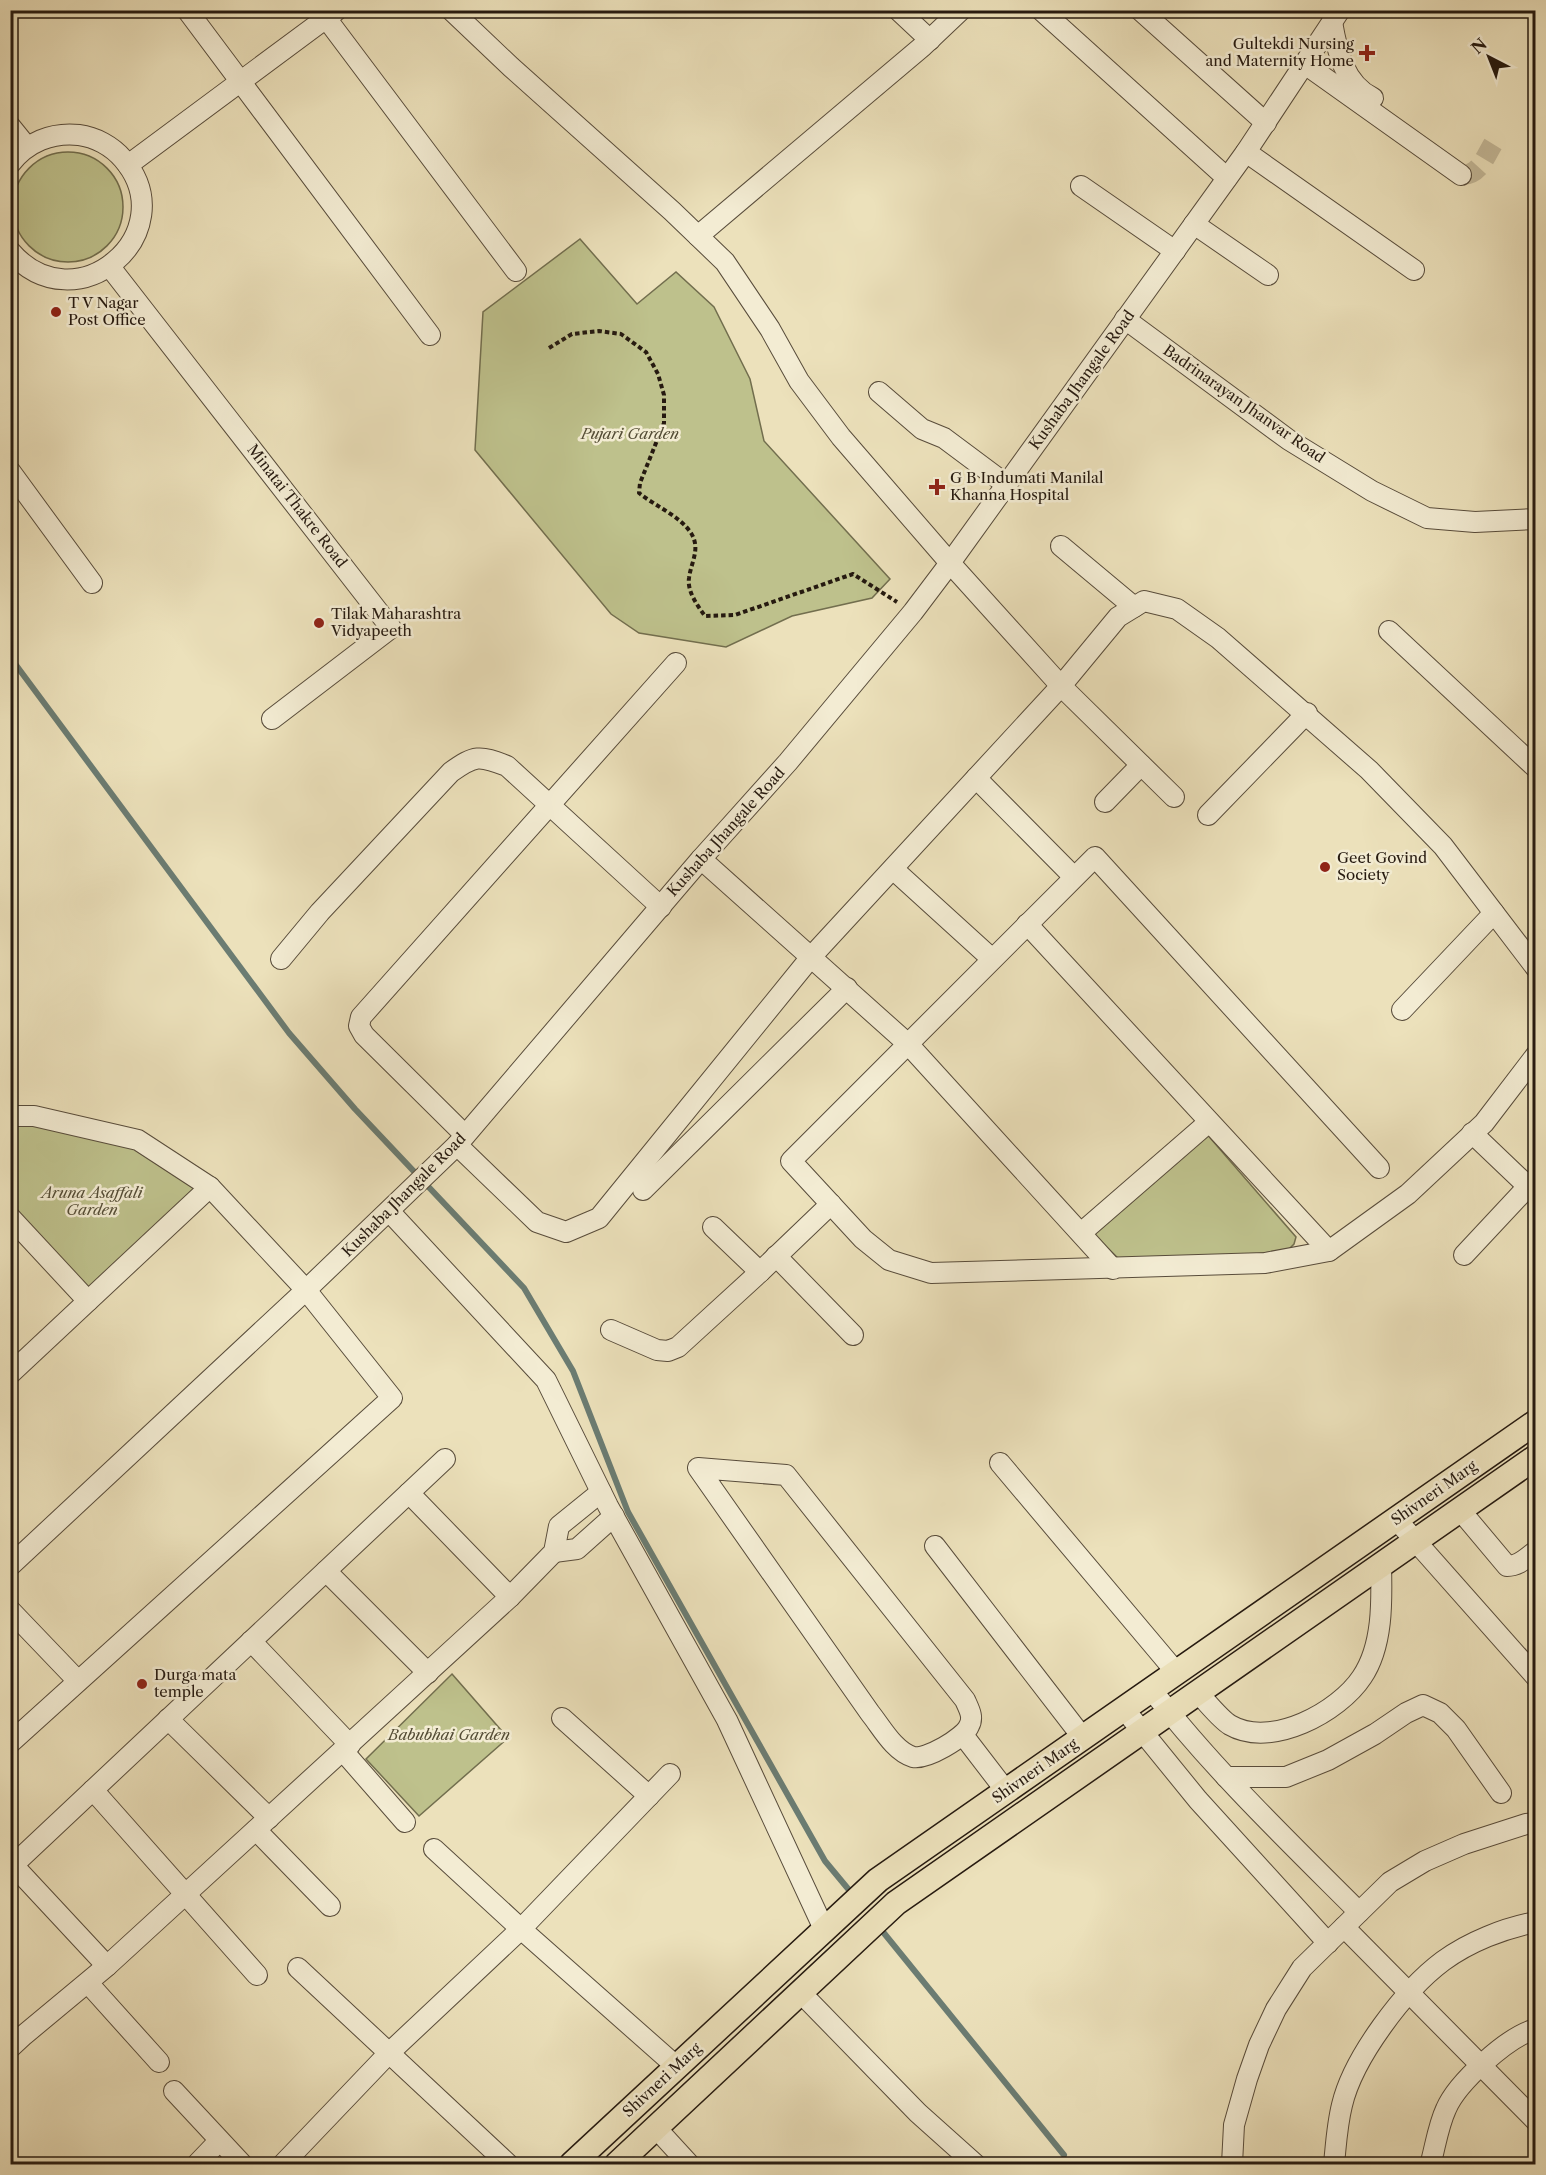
<svg xmlns="http://www.w3.org/2000/svg" width="1546" height="2175" viewBox="0 0 1546 2175" font-family="'Libre Caslon Text',serif">
<style>
.green{fill:#bec18c;stroke:#726e4e;stroke-width:1.5}
.lines{fill:none;stroke-linecap:round;stroke-linejoin:round}
.stream{stroke:#6b7c72;stroke-width:6}
.minor-tunnel{stroke:#c4b999;stroke-width:20;stroke-dasharray:20 10;stroke-linecap:butt}
.minor-casing{stroke:#584c3b;stroke-width:22}
.major-casing{stroke:#261a10;stroke-width:27}
.path{stroke:#261a10;stroke-width:4;stroke-dasharray:4.5 3;stroke-linecap:butt}
.minor{stroke:#f3ecd3;stroke-width:20}
.major{stroke:#ece1bb;stroke-width:24}
.poi-dot{fill:#8f2418;stroke:#f3ecd3;stroke-width:2}
.labels{text-anchor:middle;stroke-width:5;stroke-linejoin:round;paint-order:stroke}
.poi-label{font-size:15px;fill:#261a10;stroke:#f3ecd3;text-anchor:start}
.street-label{font-size:15px;fill:#261a10;stroke:#f3ecd3}
.park-label{font-size:15px;font-style:italic;fill:#544c35;stroke:#f3ecd3}
</style>
<rect width="100%" height="100%" fill="#ece1bb"/>
<filter id="stains"><feTurbulence type="fractalNoise" baseFrequency=".00333" numOctaves="4"/><feColorMatrix values="0 0 0 0 .2 0 0 0 0 .09 0 0 0 0 .02 0 0 0 .5 -.17"/></filter>
<radialGradient id="worn" r=".72"><stop offset=".6" stop-color="#630" stop-opacity="0"/><stop offset="1" stop-color="#630" stop-opacity=".3"/></radialGradient>
<!-- green -->
<g class="green">
<circle cx="68" cy="207" r="55"/>
<path d="M580,239l57,65 39,-32 38,35 36,72 14,62 126,138 -18,19 -80,18 -66,31 -87,-14 -28,-19 -136,-164 8,-138z"/>
<path d="M11,1120l119,25 69,42 -104,108 -84,-84z"/>
<path d="M1205,1132l91,105 -2,7 -6,6 -76,9 -92,1 -29,-28z"/>
<path d="M452,1674l56,64 -89,78 -53,-57z"/>
</g>
<g class="lines">
<!-- stream -->
<g class="stream">
<path d="M10,657l279,376 66,76 169,179 49,83 55,141 197,349 29,35"/>
<path d="M879,1927l185,228"/>
</g>
<!-- minor-tunnel -->
<path class="minor-tunnel" d="M1461,175c18,1 24,-18 32,-31"/>
<!-- minor casing -->
<g class="minor-casing">
<g id="minor">
<path d="M187,10l243,325"/>
<path d="M451,10l60,57 161,144 53,51 45,67 29,52 42,56 109,126 111,123 113,111"/>
<path d="M898,10l32,30"/>
<path d="M1041,10l186,168"/>
<path d="M1140,10l126,113"/>
<path d="M326,18l190,253"/>
<path d="M1332,22c5,29 12,62 41,76"/>
<path d="M1305,64l156,111"/>
<path d="M10,126l17,21"/>
<path d="M1246,152l168,118"/>
<path d="M10,164c17,-22 42,-32 69,-29 16,2 33,11 44,24 63,73 -47,169 -113,92"/>
<path d="M128,165l209,-155"/>
<path d="M1081,186l94,65"/>
<path d="M1194,224l74,51"/>
<path d="M698,236l225,-190 38,-36"/>
<path d="M110,267l281,361 -119,91"/>
<path d="M1125,319l164,121 83,51 55,27 48,4 61,-3"/>
<path d="M879,392l43,37 22,9 63,47"/>
<path d="M10,471l82,112"/>
<path d="M1061,546l73,61"/>
<path d="M1389,631l147,137"/>
<path d="M976,778l98,99"/>
<path d="M1105,802l36,-37"/>
<path d="M1208,815l99,-102"/>
<path d="M701,859l207,185 205,225"/>
<path d="M893,869l99,90"/>
<path d="M1027,924l302,327"/>
<path d="M281,959l39,-47 131,-140c24,-17 28,-17 56,-6l154,141"/>
<path d="M1402,1010l92,-97"/>
<path d="M10,1116h24l104,24 72,47 96,103 86,108 -382,345"/>
<path d="M1472,1133l64,61"/>
<path d="M465,1135l-101,-100 -5,-9 2,-9 315,-354"/>
<path d="M457,1145l80,77 29,10 33,-14 212,-261 250,-271 57,-69 26,-16 33,8 41,29 151,132 74,76 93,122"/>
<path d="M1379,1168l-284,-311 -304,304 72,78 26,21 42,13 334,-10 64,-12 79,-57 76,-71 52,-68"/>
<path d="M643,1190l204,-202"/>
<path d="M389,1211l157,169 62,126 119,214 97,209"/>
<path d="M10,1217l78,84"/>
<path d="M713,1227l47,45"/>
<path d="M1081,1233l128,-111"/>
<path d="M1464,1255l72,-77"/>
<path d="M776,1256l77,79"/>
<path d="M611,1330l46,20 11,1 10,-4 82,-75 71,-68"/>
<path d="M10,1374l200,-187"/>
<path d="M1000,1463l176,209"/>
<path d="M698,1468l88,7 179,225c4,9 9,17 4,26 -5,12 -43,34 -56,31 -19,-6 -31,-29 -43,-44z"/>
<path d="M409,1493l101,104"/>
<path d="M1460,1510l47,56c12,0 19,-8 29,-15"/>
<path d="M1396,1519l140,158"/>
<path d="M935,1546l148,192"/>
<path d="M554,1552l23,-3 37,-33"/>
<path d="M10,1566l296,-276 151,-145 244,-286 87,-97 125,-150 37,-49 296,-411 94,-142"/>
<path d="M326,1571l102,102"/>
<path d="M10,1610l68,71"/>
<path d="M251,1641l99,104"/>
<path d="M1151,1689c62,80 136,151 208,223"/>
<path d="M1198,1693c9,9 22,26 32,32 41,24 109,-13 132,-48 21,-31 20,-76 19,-112"/>
<path d="M1124,1709l74,91 130,143"/>
<path d="M562,1718l87,78"/>
<path d="M168,1719l101,99"/>
<path d="M963,1735l43,56"/>
<path d="M343,1751l62,71"/>
<path d="M1226,1777h60l42,-17 47,-26 31,-21 17,-8 17,8 16,16 45,64"/>
<path d="M93,1790l164,185"/>
<path d="M256,1830l74,76"/>
<path d="M434,1849l87,80 156,138"/>
<path d="M13,1865l94,101"/>
<path d="M10,1868l435,-409"/>
<path d="M1344,1927l192,194"/>
<path d="M298,1968l210,196"/>
<path d="M88,1983l71,79"/>
<path d="M801,1993l117,120 57,51"/>
<path d="M10,2048l14,-13 83,-69 403,-369 44,-45 5,-26 42,-34"/>
<path d="M174,2091l68,73"/>
<path d="M656,2128l33,36"/>
<path d="M197,2164l22,-23"/>
<path d="M283,2164l106,-111 132,-124 149,-155"/>
<path d="M1232,2164l2,-39 13,-46 12,-34 17,-36 26,-41 88,-86 35,-21 39,-17 62,-20 10,-1"/>
<path d="M1334,2164c2,-19 3,-39 8,-59 11,-47 62,-115 101,-144 26,-19 61,-33 93,-39"/>
<path d="M1432,2164v-6c4,-16 7,-34 14,-49 11,-26 62,-73 90,-80"/>
</g>
</g>
<!-- major casing -->
<g class="major-casing">
<g id="major">
<path d="M572,2164l306,-284 658,-458"/>
<path d="M617,2164l279,-261 640,-446"/>
</g>
</g>
<!-- path -->
<g class="path">
<path d="M549,348l23,-14 27,-3 22,3 25,18 12,22 6,21v28l-24,60 -1,10c16,13 41,23 52,40 10,16 0,29 -2,45 -2,13 8,27 16,38l30,-1 118,-41 44,28"/>
<path d="M10,817l4,5"/>
</g>
<!-- minor -->
<use href="#minor" class="minor"/>
<!-- major -->
<use href="#major" class="major"/>
</g>
<!-- markers -->
<g class="poi-dot">
<path d="M1364 44h6v6h6v6h-6v6h-6v-6h-6v-6h6z"/>
<circle cx="56" cy="312" r="6"/>
<path d="M934 478h6v6h6v6h-6v6h-6v-6h-6v-6h6z"/>
<circle cx="319" cy="623" r="6"/>
<circle cx="1325" cy="867" r="6"/>
<circle cx="142" cy="1684" r="6"/>
</g>
<g class="labels">
<!-- poi labels -->
<g class="poi-label">
<text x="1354" y="49" text-anchor="end">Gultekdi Nursing<tspan x="1354" dy="17">and Maternity Home</tspan></text>
<text x="68" y="308">T V Nagar<tspan x="68" dy="17">Post Office</tspan></text>
<text x="950" y="483">G B Indumati Manilal<tspan x="950" dy="17">Khanna Hospital</tspan></text>
<text x="331" y="619">Tilak Maharashtra<tspan x="331" dy="17">Vidyapeeth</tspan></text>
<text x="1337" y="863">Geet Govind<tspan x="1337" dy="17">Society</tspan></text>
<text x="154" y="1680">Durga mata<tspan x="154" dy="17">temple</tspan></text>
</g>
<!-- street labels -->
<g class="street-label">
<text transform="translate(1082 380) rotate(-54)" y="5">Kushaba Jhangale Road</text>
<text transform="translate(1244 404) rotate(35)" y="5">Badrinarayan Jhanvar Road</text>
<text transform="translate(297 506) rotate(52)" y="5">Minatai Thakre Road</text>
<text transform="translate(726 832) rotate(-48)" y="5">Kushaba Jhangale Road</text>
<text transform="translate(404 1195) rotate(-45)" y="5">Kushaba Jhangale Road</text>
<text transform="translate(1434 1493) rotate(-35)" y="5">Shivneri Marg</text>
<text transform="translate(1035 1771) rotate(-35)" y="5">Shivneri Marg</text>
<text transform="translate(662 2080) rotate(-43)" y="5">Shivneri Marg</text>
</g>
<!-- park labels -->
<g class="park-label">
<text x="630" y="439">Pujari Garden</text>
<text x="92" y="1198">Aruna Asaffali<tspan x="92" dy="17">Garden</tspan></text>
<text x="449" y="1740">Babubhai Garden</text>
</g>
</g>
<!-- margin -->
<rect width="1546" height="2175" fill="none" stroke="#ece1bb" stroke-width="36"/>
<rect x="12" y="12" width="1522" height="2151" fill="none" stroke="#261a10" stroke-width="3"/>
<rect x="18" y="18" width="1510" height="2139" fill="none" stroke="#261a10" stroke-width="1.5"/>
<!-- north arrow -->
<g transform="translate(1489 57) rotate(318)" stroke="#f3ecd3" stroke-width="4.5" paint-order="stroke">
<path d="M0-4.5L10 22L0 15L-10 22Z" fill="#261a10"/>
<text y="-9" font-size="16" font-weight="bold" text-anchor="middle" fill="#261a10">N</text>
</g>
<rect width="100%" height="100%" filter="url(#stains)"/>
<rect width="100%" height="100%" fill="url(#worn)"/>
</svg>
